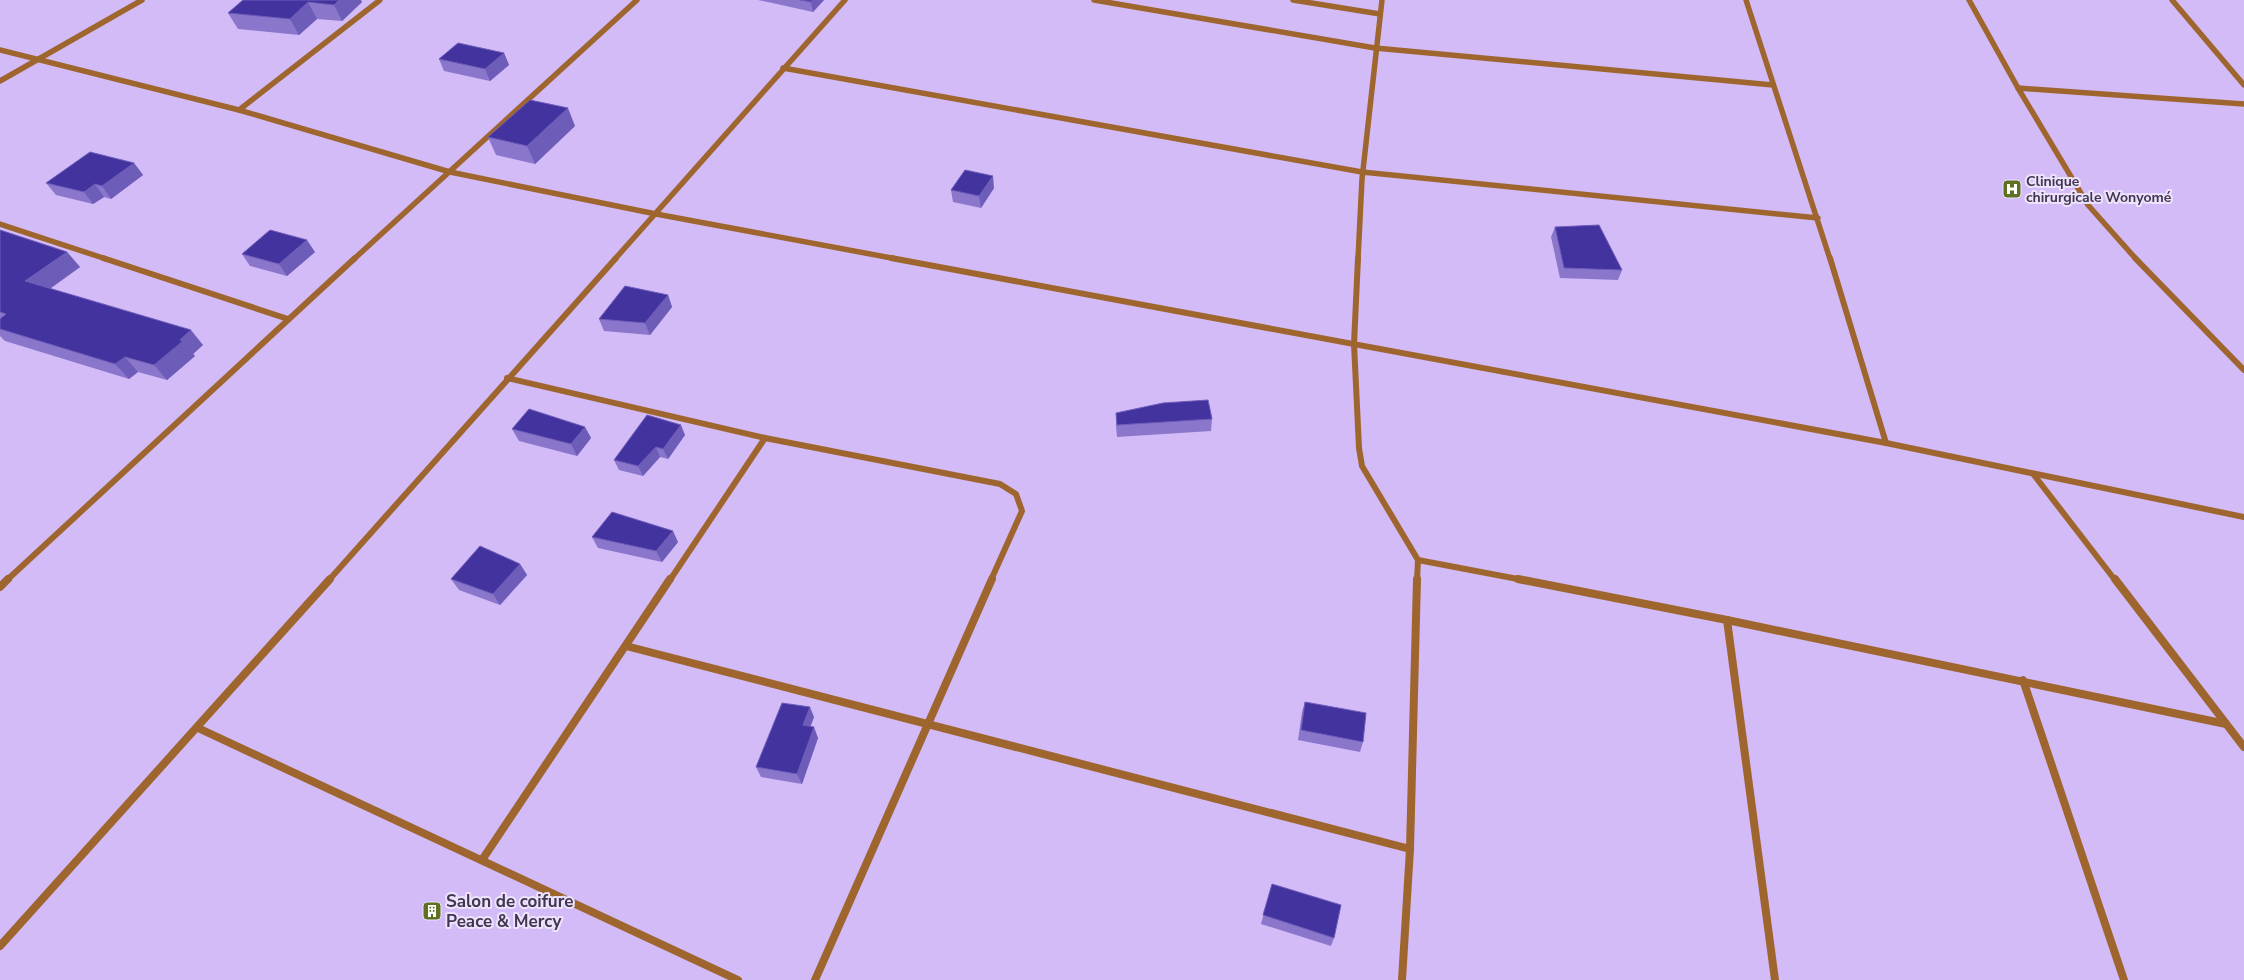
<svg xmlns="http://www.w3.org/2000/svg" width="2244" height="980" viewBox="0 0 2244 980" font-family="'Nunito Sans',sans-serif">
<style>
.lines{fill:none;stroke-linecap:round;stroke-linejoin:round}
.minor-far2{stroke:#9e662e;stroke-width:5.5}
.minor-far1{stroke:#9e662e;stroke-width:6}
.minor{stroke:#9e662e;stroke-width:8}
.wall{fill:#8a77cb}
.shaded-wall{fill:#6e5cb9}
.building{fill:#42339e;stroke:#6e5cb9}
.labels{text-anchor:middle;stroke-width:4;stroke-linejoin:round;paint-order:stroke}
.poi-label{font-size:14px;font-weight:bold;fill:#40364f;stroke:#ede3fd;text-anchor:start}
.near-poi-label{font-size:17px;font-weight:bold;fill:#40364f;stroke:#ede3fd;text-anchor:start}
</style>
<rect width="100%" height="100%" fill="#d3bbf8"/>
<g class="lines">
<!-- minor-far2 -->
<g class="minor-far2">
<path d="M1094,0l281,48 398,37"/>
<path d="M1293,0l87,14"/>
<path d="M1746,0l84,259"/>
<path d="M1969,0l49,88 70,117 48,54"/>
<path d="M2172,0l72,85"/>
<path d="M0,50l239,60 211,62 206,42 241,45"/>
<path d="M783,68l579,104 456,46"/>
<path d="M0,81l142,-81"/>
<path d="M2018,88l226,16"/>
<path d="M239,110l141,-110"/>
<path d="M0,224l106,35"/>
<path d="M354,259l283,-259"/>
<path d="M615,259l230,-259"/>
<path d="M1358,259l4,-80 20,-179"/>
</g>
<!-- minor-far1 -->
<g class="minor-far1">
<path d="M103,258l185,61"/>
<path d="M891,258l995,185 358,74"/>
<path d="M1358,258l-4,86 5,104 3,18 56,94 -1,20"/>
<path d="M1830,258l56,185"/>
<path d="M2135,258l109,112"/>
<path d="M507,378l258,60 235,46 16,10 6,17 -31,69"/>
<path d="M2034,475l81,105"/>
<path d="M1418,560l105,20"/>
<path d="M7,580l348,-322"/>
<path d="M329,580l287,-322"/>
<path d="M670,580l95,-142"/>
</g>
<!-- minor -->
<g class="minor">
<path d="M1518,579l209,41 499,104"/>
<path d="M2115,579l129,168"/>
<path d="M0,587l8,-8"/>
<path d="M1727,620l48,360"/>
<path d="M626,646l784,203"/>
<path d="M2023,680l101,300"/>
<path d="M198,728l540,252"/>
<path d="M482,860l188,-281"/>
<path d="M0,946l330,-367"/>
<path d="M815,980l177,-401"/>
<path d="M1402,980l8,-131 7,-270"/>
</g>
</g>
<!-- wall -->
<g class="wall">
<path d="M243,0l119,2 -20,19 -25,-2 -18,16 -61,-6 -10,-16z"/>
<path d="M758,0h66l-11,12z"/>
<path d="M504,53l5,12 -19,16 -46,-10 -5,-12z"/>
<path d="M575,126l-40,38 -39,-9 -8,-18z"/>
<path d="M134,163l9,12 -32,24 -7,-2 -11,7 -37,-9 -10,-12z"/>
<path d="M994,188l-13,20 -28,-6 -2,-12z"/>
<path d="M1555,227l67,43 -4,10 -58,-2 -9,-41z"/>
<path d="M0,230l67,22 13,15 -30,22 153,56 -10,9 2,2 -28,24 -29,-8 -9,7 -124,-38 -5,-5z"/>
<path d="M315,252l-28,24 -37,-10 -8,-12z"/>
<path d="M668,295l4,12 -22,28 -46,-4 -5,-12z"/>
<path d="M1116,413l96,6 -1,12 -94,6 -1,-12z"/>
<path d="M585,427l6,11 -14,18 -58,-15 -7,-12z"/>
<path d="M685,435l-17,24 -8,-2 -17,19 -24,-6 -5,-10z"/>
<path d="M592,537l86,5 -16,20 -64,-14z"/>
<path d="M520,564l7,11 -27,30 -41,-15 -8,-11z"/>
<path d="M1305,702l58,40 -3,10 -62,-12 4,-28z"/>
<path d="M814,717l-4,10 8,11 -16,46 -41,-7 -5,-10z"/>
<path d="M1272,884l62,54 -3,8 -70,-22z"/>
</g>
<!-- shaded-wall -->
<g class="shaded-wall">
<path d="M339,0h22l1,2 -20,19 -8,-16z"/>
<path d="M813,0h11l-11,12 -2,-10z"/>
<path d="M308,2l9,17 -18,16 -9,-16z"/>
<path d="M504,53l5,12 -19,16 -5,-12z"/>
<path d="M568,108l7,18 -40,38 -8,-18z"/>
<path d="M134,163l9,12 -32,24 -9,-13z"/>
<path d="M993,176l1,12 -13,20 -2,-12z"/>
<path d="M95,184l9,13 -11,7 -9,-12z"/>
<path d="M307,240l8,12 -28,24 -8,-12z"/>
<path d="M67,252l13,15 -42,30 -13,-16z"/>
<path d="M668,295l4,12 -22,28 -5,-12z"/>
<path d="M191,330l12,15 -10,9 2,2 -28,24 -13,-15 26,-25z"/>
<path d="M125,357l13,15 -9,7 -14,-15z"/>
<path d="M681,425l4,10 -17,24 -5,-10z"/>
<path d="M585,427l6,11 -14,18 -6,-12z"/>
<path d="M656,447l4,10 -17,19 -5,-10z"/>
<path d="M673,531l5,11 -16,20 -6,-11z"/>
<path d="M520,564l7,11 -27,30 -7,-11z"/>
<path d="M810,707l4,10 -7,19 -4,-11z"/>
<path d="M814,727l4,11 -16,46 -5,-10z"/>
</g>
<!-- building -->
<g class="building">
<path d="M243,0h96l-5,5 -26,-3 -18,17 -62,-6z"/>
<path d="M800,0h13l-2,2z"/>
<path d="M458,43l46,10 -19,16 -46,-10z"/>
<path d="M530,100l38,8 -41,38 -39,-9z"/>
<path d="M90,152l44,11 -32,23 -7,-2 -11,8 -38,-9z"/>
<path d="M965,170l28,6 -14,20 -28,-6z"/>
<path d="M1599,225l23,45 -58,-2 -9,-41z"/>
<path d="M0,230l67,22 -42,29 166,49 -11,10 3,1 -29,24 -29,-8 -10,7 -115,-35v-10l6,-5 -6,-2z"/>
<path d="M270,230l37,10 -28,24 -37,-10z"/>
<path d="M625,286l43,9 -23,28 -46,-4z"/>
<path d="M1208,400l4,19 -95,6 -1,-12 47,-10z"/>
<path d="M529,409l56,18 -14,17 -59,-15z"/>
<path d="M647,415l34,10 -18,24 -7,-2 -18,19 -24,-6z"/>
<path d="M612,512l61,19 -17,20 -64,-14z"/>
<path d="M480,546l40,18 -27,30 -42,-15z"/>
<path d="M1305,702l61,11 -3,29 -62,-12z"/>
<path d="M782,703l28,4 -7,18 11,2 -17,47 -41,-7z"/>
<path d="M1272,884l69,21 -7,33 -71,-23z"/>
</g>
<!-- icons -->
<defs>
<g id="hospital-square" transform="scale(1)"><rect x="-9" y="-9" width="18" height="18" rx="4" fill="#5d7120" stroke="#ede3fd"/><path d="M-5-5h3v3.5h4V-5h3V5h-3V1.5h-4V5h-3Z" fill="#fff"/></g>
<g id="building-square" transform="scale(1)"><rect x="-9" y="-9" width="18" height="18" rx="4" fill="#5d7120" stroke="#ede3fd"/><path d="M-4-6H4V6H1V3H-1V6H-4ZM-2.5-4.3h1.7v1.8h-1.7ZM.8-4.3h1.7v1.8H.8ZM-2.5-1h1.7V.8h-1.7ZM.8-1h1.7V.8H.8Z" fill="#fff"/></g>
</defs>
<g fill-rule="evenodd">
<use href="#hospital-square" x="2012" y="189"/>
<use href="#building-square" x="432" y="911"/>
</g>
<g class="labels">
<!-- poi labels -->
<g class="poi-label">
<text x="2026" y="186">Clinique<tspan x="2026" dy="16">chirurgicale Wonyomé</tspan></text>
</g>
<!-- near-poi labels -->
<g class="near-poi-label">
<text x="446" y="907">Salon de coifure<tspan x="446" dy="20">Peace &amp; Mercy</tspan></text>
</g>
</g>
</svg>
